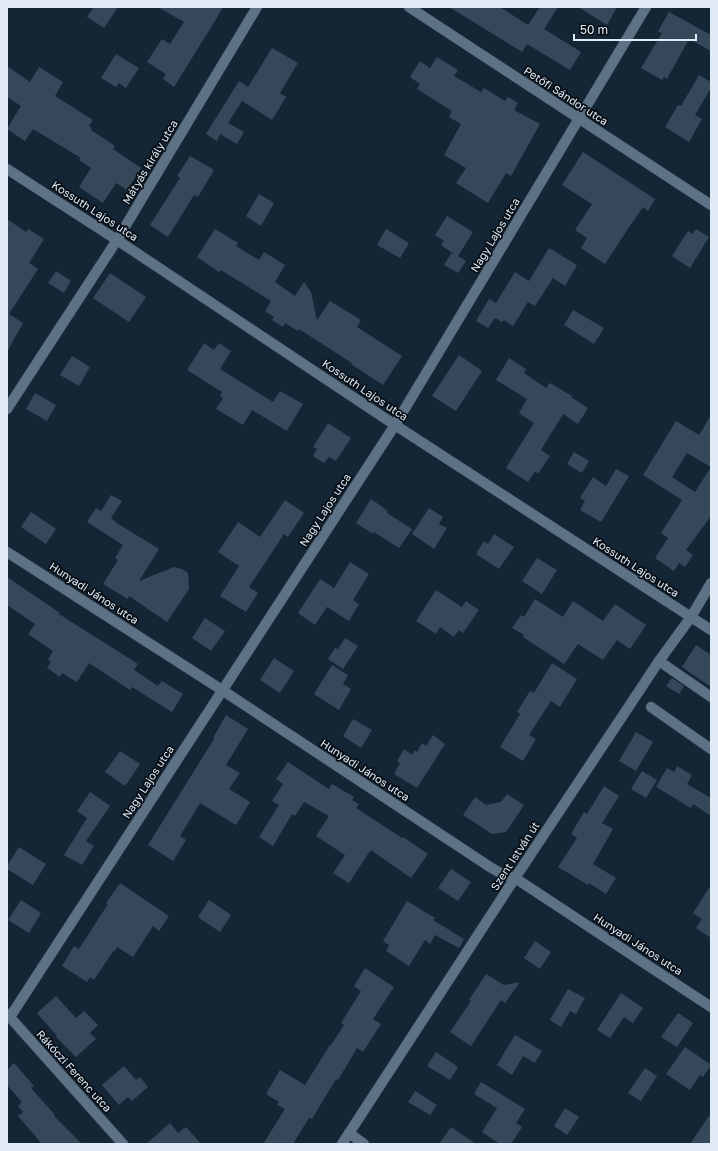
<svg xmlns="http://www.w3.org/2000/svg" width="718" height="1151" viewBox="0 0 718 1151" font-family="'Golos Text',sans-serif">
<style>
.building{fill:#354859;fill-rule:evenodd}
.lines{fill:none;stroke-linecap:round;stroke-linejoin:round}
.minor-casing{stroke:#374451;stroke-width:11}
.minor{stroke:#5e7285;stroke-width:10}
.labels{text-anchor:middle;stroke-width:3.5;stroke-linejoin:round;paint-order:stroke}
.street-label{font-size:11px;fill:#e0ebf6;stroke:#070e15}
</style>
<rect width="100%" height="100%" fill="#142636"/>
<!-- building -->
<g class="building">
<path d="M94,7h24l-14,21 -17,-11z"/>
<path d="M158,7h65l-5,9 -44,71 -11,-8 3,-5 -19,-12 15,-23 8,5 14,-22z"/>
<path d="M449,7h51l28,18 12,-18h18l-14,22 37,23 -11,18 -43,-26 -5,8z"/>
<path d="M578,7h39l-10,18z"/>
<path d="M669,12l42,23v16l-22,-12 -22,40 -3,-2 -2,3 -21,-12 21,-35 -4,-2z"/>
<path d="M272,48l26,15 -18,30 6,4 -14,23 -30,-19 -14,22 16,9 -7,12 -17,-10 -3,7 -11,-7 33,-53 9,6z"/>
<path d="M116,54l23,14 -13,20 -7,-5 -3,4 -15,-9z"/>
<path d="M437,57l21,13 -4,6 27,16 3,-4 21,13 3,-4 10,6 -4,7 26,14 -29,52 -5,-3 -18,30 -32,-20 10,-15 -22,-13 17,-31 -12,-7 3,-6 -35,-22 3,-5 -10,-7 10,-16 10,7z"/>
<path d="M7,66l23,16 9,-15 24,15 -8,14 38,24 -4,6 3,2 -1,2 24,16 -2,3 28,19 -14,22 -11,-7 -13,20 -24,-16 12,-19 -12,-8 2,-2 -48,-29 -8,12 -18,-12 14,-23 -14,-9z"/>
<path d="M699,75l12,7v6l-16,27 7,4 -13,23 -24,-15 13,-22 3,1z"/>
<path d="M583,152l72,47 -7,12 -5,-4 -10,15v-1l-28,43 -24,-16 6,-10 -12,-8 17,-26 -30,-19z"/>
<path d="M190,156l24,14 -16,27 -4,-2 -26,42 -18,-12 30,-47 -3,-2z"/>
<path d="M259,194l15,9 -13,23 -15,-10z"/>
<path d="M447,216l26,16 -15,24 8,5 -8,12 -14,-8 8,-13 3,3 -14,-10 3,-4 -9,-6z"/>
<path d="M7,219l19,13 2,-3 16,10 -15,24 9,6 -29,45 14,9 -16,29z"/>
<path d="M215,229l23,14 -2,3 23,14 5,-8 21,13 -10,17 20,14 9,-14 7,10 6,28 13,-19 31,19 -4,7 45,29 -19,29 -32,-21 1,-1 -53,-34 -1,2 -13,-8 -2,4 -11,-7 2,-3 -9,-6 6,-10 -50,-31 -2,2 -22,-15z"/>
<path d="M386,229l23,14 -9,15 -23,-13z"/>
<path d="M696,229l13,8 -19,31 -18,-12 16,-25 4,3z"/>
<path d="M549,248l28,17 -12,21 -12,-8 -18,28 -7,-4 -15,24 -9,-6 -2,2 -7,-4 -7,10 -12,-7 13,-22 7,4 19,-31 14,9z"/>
<path d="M56,271l15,10 -7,12 -16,-10z"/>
<path d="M110,273l36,24 -17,25 -36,-24z"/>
<path d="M573,310l31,18 -10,16 -30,-19z"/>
<path d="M204,343l10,7 5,-7 12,8 -11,18 53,33 7,-11 23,13 -16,27 -35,-21 -9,15 -27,-16 7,-11 -3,-2 2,-4 -35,-22z"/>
<path d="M459,355l23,16 -26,40 -24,-15z"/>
<path d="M72,356l18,11 -11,19 -19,-11z"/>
<path d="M509,358l17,11 -2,4 22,15 4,-5 22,13 -1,1 17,11 -10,16 -15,-10 -22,36 9,6 -12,18 -3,-3 -7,11 -22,-14 28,-45 -15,-10 8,-14 -31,-19z"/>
<path d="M35,393l21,12 -9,16 -21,-12z"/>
<path d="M711,415v101l-25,34 7,5 -8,12 -6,-4 -5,8 -19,-13 13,-20 -7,-5 21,-33 -39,-25 33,-54 23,14zM687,453l24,14 -16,25 -23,-15z"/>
<path d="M328,423l23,15 -15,23 -7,-4 -5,6 -11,-7 4,-7 -4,-2z"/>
<path d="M574,452l15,9 -7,12 -15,-9z"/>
<path d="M616,469l13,7 -28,46 -21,-12 5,-9 -5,-3 13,-21 13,9z"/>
<path d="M111,495l11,6 -11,17 4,3v1l44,27 -20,32 35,-14 8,2 6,4 1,16 -22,33 -38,-26 -1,3 -25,-15 15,-24 -3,-2 8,-13 -36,-23 9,-14 5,3z"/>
<path d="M371,499l17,12 -1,2 25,16 -13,19 -25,-16 -1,2 -17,-11z"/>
<path d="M285,500l19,13 -16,24 -4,-3 -35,53 9,6 -12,19 -26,-16 19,-30 -21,-14 20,-30 22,15z"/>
<path d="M429,508l14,9 -4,7 8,4 -13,21 -22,-15z"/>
<path d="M31,512l25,17 -10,15 -25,-17z"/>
<path d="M494,534l20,13 -15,22 -23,-15 8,-13 4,3z"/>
<path d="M537,558l20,12 -15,24 -20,-13z"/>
<path d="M350,562l19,12 -16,26 6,4 -10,17 -22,-14 -12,18 -17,-12 22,-34 14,9z"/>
<path d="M7,577l53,36 -1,1 79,50 -4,6 24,16 4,-5 21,13 -11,18 -40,-25 -2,3 -41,-27 -12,19 -15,-9 -2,4 -13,-9 4,-6 -3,-2 5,-9 -25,-17 7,-10 -28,-19z"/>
<path d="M436,590l26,17 4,-6 13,9 -16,23 -4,-3 -5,7 -14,-10 -4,7 -20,-13z"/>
<path d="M535,599l28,18 10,-16 30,20 12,-17 31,21 -16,24 -13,-9 -14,20 -25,-16 -14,20 -41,-27 1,-2 -12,-7 9,-13 3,2z"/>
<path d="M205,618l20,13 -14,20 -19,-13z"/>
<path d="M345,638l13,8 -15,23 -15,-10 7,-11 3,1z"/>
<path d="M696,645l15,10v32l-29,-20z"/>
<path d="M274,658l20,13 -14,22 -20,-13z"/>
<path d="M552,663l25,16 -17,28 -9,-6 -22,34 7,4 -13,22 -23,-14 20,-33 -3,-2 13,-21 4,2z"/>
<path d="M332,665l16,10 -5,9 8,5 -12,21 -25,-16z"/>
<path d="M672,678l12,8 -5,8 -13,-8z"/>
<path d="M226,715l22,14 -22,36 14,8 -11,16 21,13 -14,23 -36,-22 -20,33 6,4 -13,21 -25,-16 66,-106 -1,-1z"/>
<path d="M353,719l19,11 -11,18 -18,-12z"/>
<path d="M636,732l17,10 -17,29 -17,-10z"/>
<path d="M433,735l12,9 -28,44 -23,-14 6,-11 -3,-2 7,-12 8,6 3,-5 2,2 5,-9 4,3z"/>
<path d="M120,751l20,13 -15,22 -20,-14z"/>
<path d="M288,762l41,27 3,-5 22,13 -2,3 7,4 -3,4 46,30 1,-1 25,17 -17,24 -40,-28v1h-1l-21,32 -16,-10 12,-18 -29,-19 13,-20 -25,-14 -9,14 -3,-2 -19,32 -14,-9 20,-32 -7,-4 11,-17 -7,-5z"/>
<path d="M677,766l15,9 -5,9 24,14v18l-18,-12 -2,4 -35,-21 11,-19 7,4z"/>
<path d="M642,771l15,9 -11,18 -15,-9z"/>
<path d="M604,786l15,10 -17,27 11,6 -20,35 23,14 -10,16 -17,-11 -1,2 -30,-18 19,-29 -6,-4 13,-22 3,2z"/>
<path d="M90,792l20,14 -24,35 8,5 -12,19 -18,-10 23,-37 -10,-7z"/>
<path d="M507,794l17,11 -18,27 -14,2 -29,-19 12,-18 11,8 15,-3z"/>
<path d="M19,847l27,17 -13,21 -26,-16v-3z"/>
<path d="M451,869l20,13 -13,19 -20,-13z"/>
<path d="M120,883l49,33 -10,15 -6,-5 -20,31 -16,-10 -2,4 -1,-1 -20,30 -4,-3 -3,5 -25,-16 12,-20 5,3 29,-45 -2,-1z"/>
<path d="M711,885v53l-15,-10 6,-9 -9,-6z"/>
<path d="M21,900l20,13 -12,20 -21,-13z"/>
<path d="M209,900l22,15 -11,17 -22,-15z"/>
<path d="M407,901l28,17 -2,2 31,19 -5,9 -24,-13 -5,9 -5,-4 -16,26 -23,-15 3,-6 -6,-4z"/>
<path d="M535,941l16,11 -11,17 -16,-11z"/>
<path d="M365,968l29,19 -21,32 8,5 -18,28 -6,-4 -19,32 -2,-1 -24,40 -3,-1 -16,26h-30l22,-35 -8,-4 2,-3 -13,-8 14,-24 25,15 25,-40h1l13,-20 -3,-2 20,-32 -7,-5z"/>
<path d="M486,974l18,11 16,-3 -15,21 -4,-3 -30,46 -21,-14 21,-31 -2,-1z"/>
<path d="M568,989l17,9 -9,16 -6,-3 -9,16 -11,-7z"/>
<path d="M621,993l22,15 -10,15 -9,-6 -14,21 -13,-8z"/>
<path d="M56,996l20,22 8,-7 14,14 -8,8 6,6 -20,18 -20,-20 1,-1 -20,-23z"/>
<path d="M678,1013l15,10 -16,24 -16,-10z"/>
<path d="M515,1035l27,16 -7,12 -12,-7 -11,19 -15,-10z"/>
<path d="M685,1047l26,18 -8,12 -3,-2 -10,15 -24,-16z"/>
<path d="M436,1052l22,15 -8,13 -23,-14z"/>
<path d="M14,1063l20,23 -3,2 24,27 -1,1 28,28h-40l-24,-28 5,-4 -5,-6 4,-4 -15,-17v-15z"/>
<path d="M124,1066l12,14 4,-3 8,10 -16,14 -4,-4 -9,8 -17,-20z"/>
<path d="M645,1068l12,8 -16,25 -13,-8z"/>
<path d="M481,1082l44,27 -9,14 6,4 -11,17h-11l-18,-12 15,-24 -23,-14z"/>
<path d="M415,1091l22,14 -7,10 -22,-13z"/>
<path d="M565,1108l14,9 -12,18 -13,-9z"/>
<path d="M711,1113v31h-21z"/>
<path d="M170,1123l8,10 8,-6 15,17h-55z"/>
<path d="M451,1127l25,17h-37z"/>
</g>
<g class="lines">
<!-- minor casing -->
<g class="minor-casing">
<g id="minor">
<path d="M409,7l302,198"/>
<path d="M7,169l110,71 278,185 316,205"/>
<path d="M7,409l110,-169 140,-233"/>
<path d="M7,552l215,138 268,177 12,7 13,4 196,129"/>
<path d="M659,661l52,36"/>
<path d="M651,707l60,42"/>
<path d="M7,1014l116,130"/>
<path d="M10,1017l385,-592 251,-418"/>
<path d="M349,1133l15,11"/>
<path d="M342,1144l173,-266 144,-217 32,-44 20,-34"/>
</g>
</g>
<!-- minor -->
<use href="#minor" class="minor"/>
</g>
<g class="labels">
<!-- street labels -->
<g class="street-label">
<text transform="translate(566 96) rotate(33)" y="4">Petőfi Sándor utca</text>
<text transform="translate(150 162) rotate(-59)" y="4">Mátyás király utca</text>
<text transform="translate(95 211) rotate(33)" y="4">Kossuth Lajos utca</text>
<text transform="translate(495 235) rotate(-59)" y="4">Nagy Lajos utca</text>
<text transform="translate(365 390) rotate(34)" y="4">Kossuth Lajos utca</text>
<text transform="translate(325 510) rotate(-57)" y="4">Nagy Lajos utca</text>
<text transform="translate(636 567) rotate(33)" y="4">Kossuth Lajos utca</text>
<text transform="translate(94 593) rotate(33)" y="4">Hunyadi János utca</text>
<text transform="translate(365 770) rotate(33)" y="4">Hunyadi János utca</text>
<text transform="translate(148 782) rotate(-57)" y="4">Nagy Lajos utca</text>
<text transform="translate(515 856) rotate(-57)" y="4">Szent István út</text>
<text transform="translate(638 944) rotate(33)" y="4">Hunyadi János utca</text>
<text transform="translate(74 1071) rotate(48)" y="4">Rákóczi Ferenc utca</text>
</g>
</g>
<!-- border -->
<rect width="718" height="1151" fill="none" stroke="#e0ebf6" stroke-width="16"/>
<!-- scale -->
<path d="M574 34v6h122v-6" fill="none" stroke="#e0ebf6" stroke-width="2"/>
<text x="580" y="34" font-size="12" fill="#e0ebf6" stroke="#070e15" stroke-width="3" paint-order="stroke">50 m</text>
</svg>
